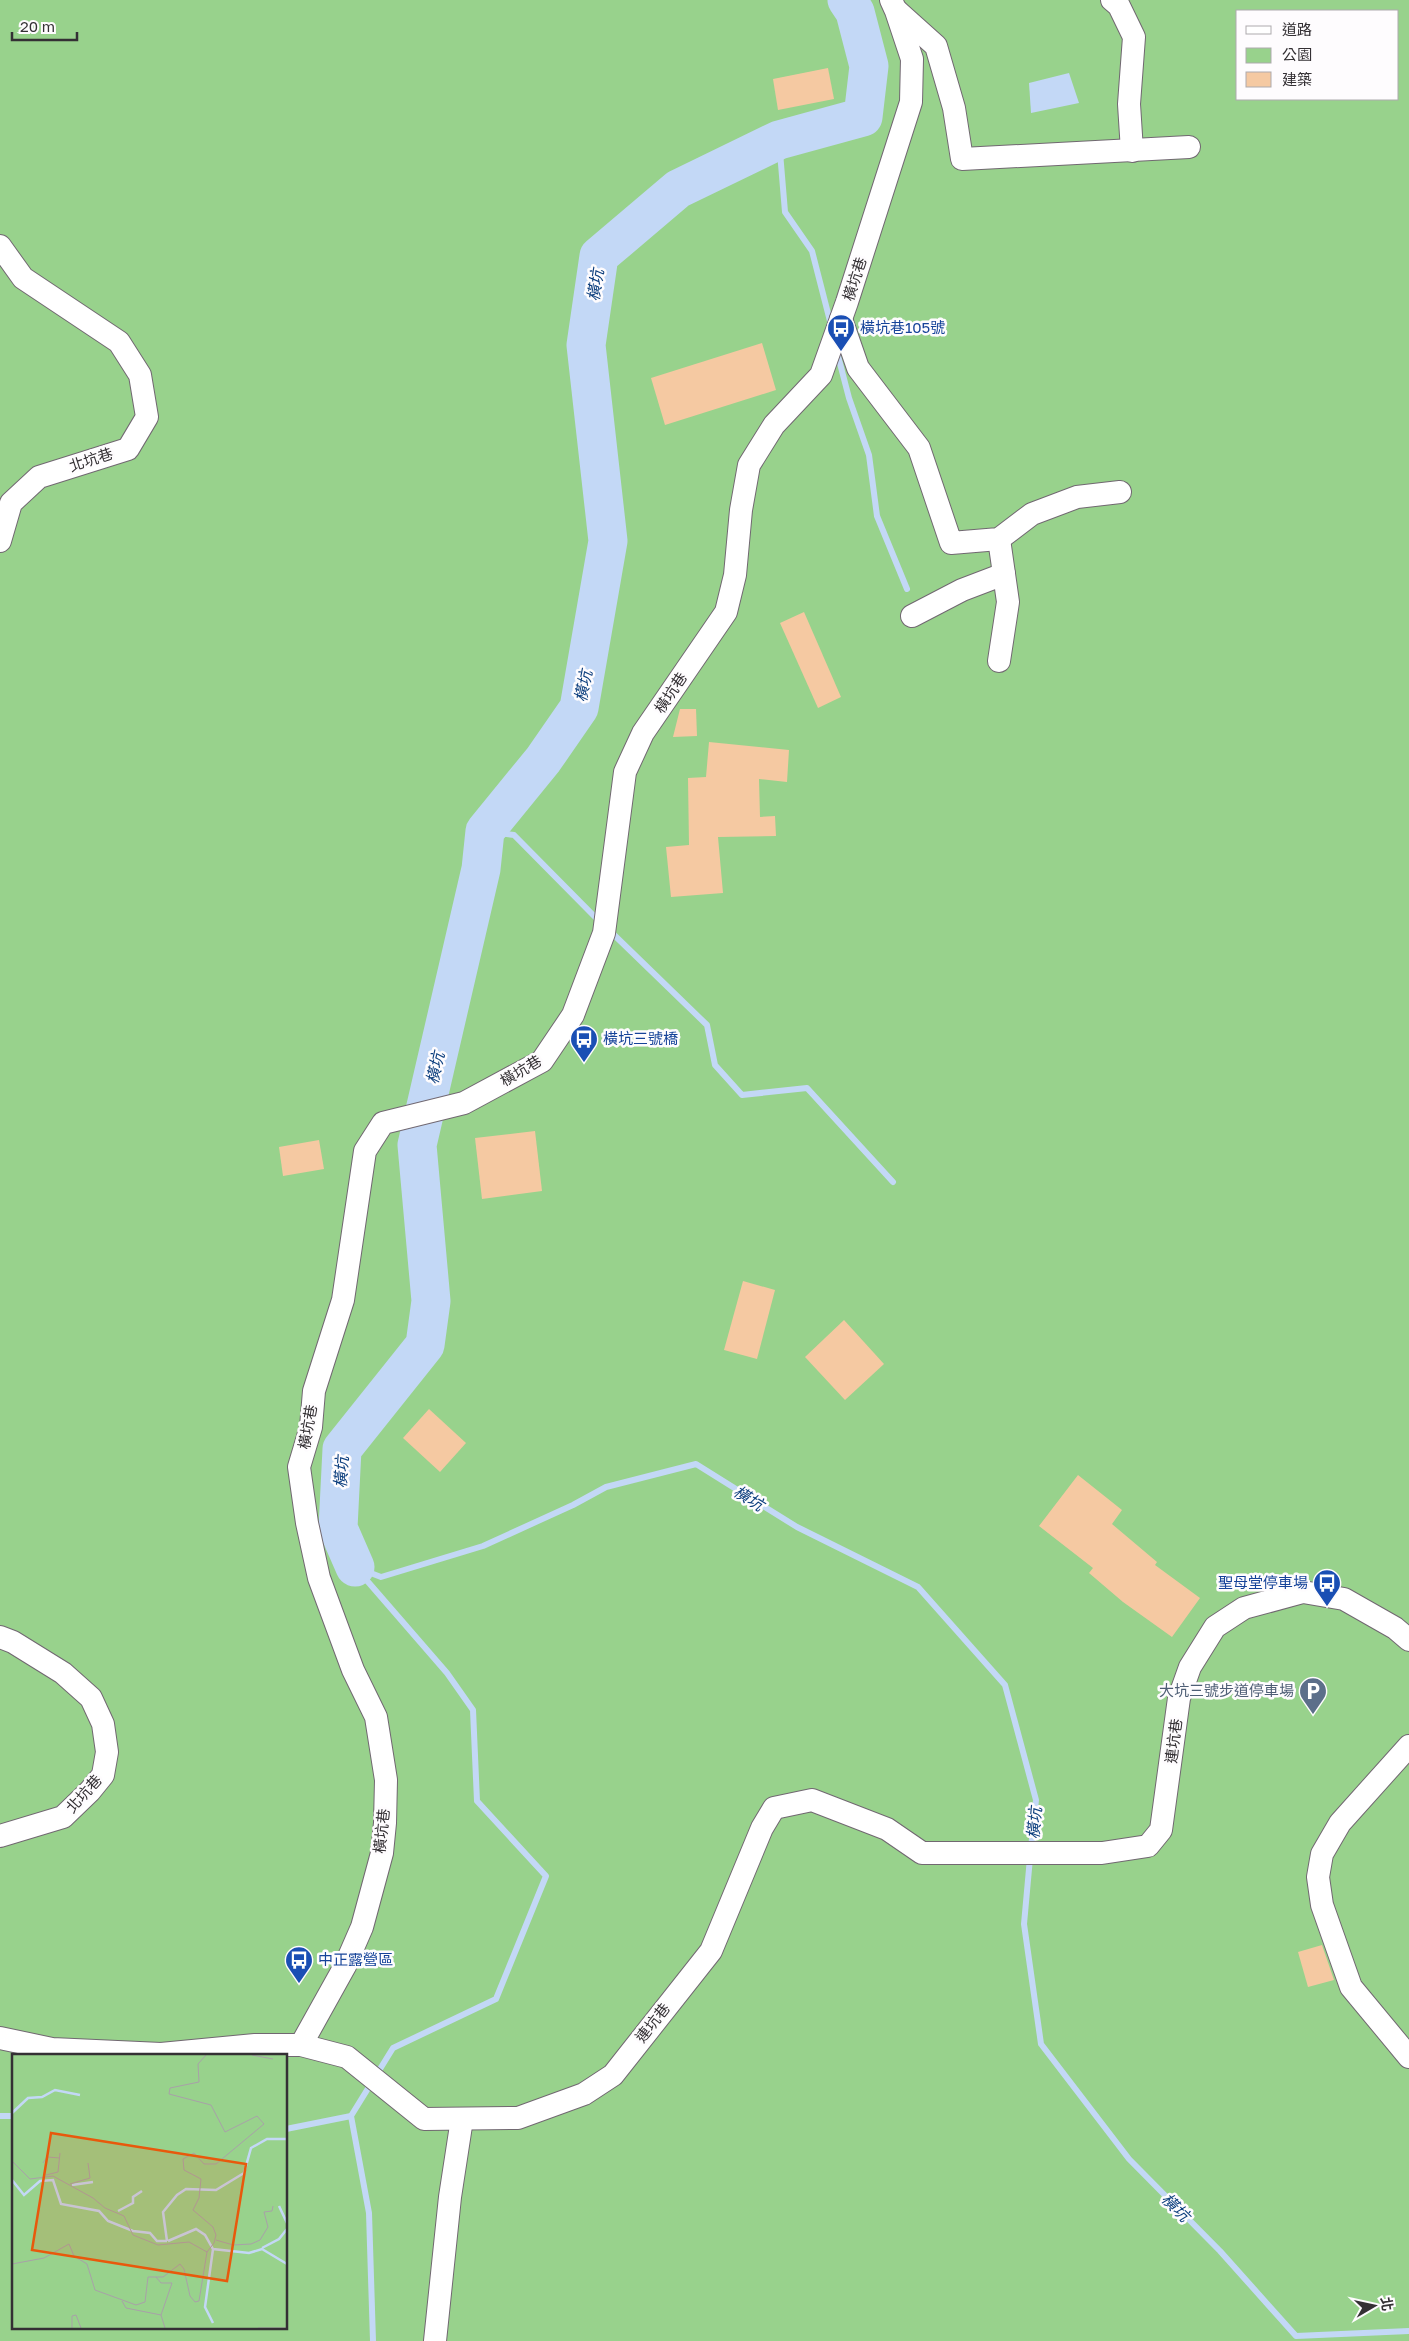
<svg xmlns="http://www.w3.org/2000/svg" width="1409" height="2341" viewBox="0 0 1409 2341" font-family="'Golos Text','Noto Sans TC',sans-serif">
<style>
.green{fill:#98d28c;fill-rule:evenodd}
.water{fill:#c3d8f6}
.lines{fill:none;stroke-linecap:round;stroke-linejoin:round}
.stream{stroke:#c3d8f6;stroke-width:6}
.river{stroke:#c3d8f6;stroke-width:39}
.building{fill:#f5c9a2}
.minor-casing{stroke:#716871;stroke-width:24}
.minor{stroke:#fff;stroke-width:22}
.labels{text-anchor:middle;stroke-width:5;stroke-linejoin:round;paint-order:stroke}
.street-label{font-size:15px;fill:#343034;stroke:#fefcfe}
.transit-label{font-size:15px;fill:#164399;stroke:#fefcfe;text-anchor:start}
.service-label{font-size:15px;fill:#4e5e75;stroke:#fefcfe;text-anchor:end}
.water-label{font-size:16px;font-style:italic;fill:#0d3f7e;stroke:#fefcfe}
.inset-river{fill:none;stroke:#c3d8f6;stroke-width:2.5}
.inset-road{fill:none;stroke:#a8a1a8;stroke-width:1}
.view{fill:#e8590c;fill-opacity:0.15;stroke:#e8590c;stroke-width:2.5}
.inset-edge{fill:none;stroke:#343034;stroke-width:2.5}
</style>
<rect width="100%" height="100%" fill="#f6ecf6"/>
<!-- green -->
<path class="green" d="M0,0h1409v2341h-1409zM1238,11h160v88h-160zM14,2055h272v272h-272z"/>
<!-- water -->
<path class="water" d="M1069,73l10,30 -48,10 -2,-30z"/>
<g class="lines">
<!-- stream -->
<g class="stream">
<path d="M779,140l6,72 27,39 19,74"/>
<path d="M837,352l12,46 20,57 8,61 30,73"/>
<path d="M485,831l29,4 85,86"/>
<path d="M610,931l97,94 8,40 27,30 65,-7 86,94"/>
<path d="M355,1567l26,10 102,-31 90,-41 33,-18 90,-23 101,63 121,60 87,98 31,115 -5,48"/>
<path d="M356,1568l91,105 26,37 4,91 69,75 -50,123 -103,49 -42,68 18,97 4,128"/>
<path d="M1030,1858l-6,66 17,120 88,115 91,92 76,85 113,-5"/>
<path d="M0,2116h14"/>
<path d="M286,2129l65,-13"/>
</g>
<!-- river -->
<path class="river" d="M355,1567l-17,-39 4,-79 83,-104 6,-44 -14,-156 64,-276 4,-38 58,-71 36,-52 29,-167 -22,-196 13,-89 79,-67 101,-49 84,-23 6,-51 -14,-54 -8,-12"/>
</g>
<!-- building -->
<g class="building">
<path d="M828,68l6,31 -56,11 -5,-31z"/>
<path d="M762,343l14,47 -111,35 -14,-47z"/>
<path d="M804,612l37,85 -23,11 -38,-85z"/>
<path d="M680,709h16l1,27 -24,1z"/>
<path d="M709,742l80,8 -2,32 -28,-3 1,38 15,-1 1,20 -58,1 5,56 -52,4 -5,-50 23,-2 -1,-67 18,-1z"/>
<path d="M535,1131l7,60 -60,8 -7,-61z"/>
<path d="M319,1140l5,29 -41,7 -4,-29z"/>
<path d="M743,1281l32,9 -18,69 -33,-9z"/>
<path d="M844,1320l40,44 -39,36 -40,-43z"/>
<path d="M429,1409l37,34 -26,29 -37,-34z"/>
<path d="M1078,1475l44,35 -10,14 45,38 -2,3 45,33 -28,39 -49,-35 -34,-29 4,-5 -54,-42z"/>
<path d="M1322,1945l12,35 -26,7 -10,-35z"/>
</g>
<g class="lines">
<!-- minor casing -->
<g class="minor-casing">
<g id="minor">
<path d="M1112,0l7,6 15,31 -5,67 3,47"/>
<path d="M897,11l39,35 18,62 8,51 227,-12"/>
<path d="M0,246l23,32 96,64 21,33 7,42 -19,32 -89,28 -28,26 -11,38"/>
<path d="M841,319l17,49 61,80 32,95 48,-4 33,-25 45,-17 43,-5"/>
<path d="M912,616l50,-26 42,-16"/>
<path d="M999,661l9,-59 -9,-63"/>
<path d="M0,1637l13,5 50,31 28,25 12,26 4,28 -4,23 -13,16 -27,26 -63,19"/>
<path d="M1409,1746l-69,77 -18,31 -4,23 4,28 29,82 58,70"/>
<path d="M0,2038l52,11 109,5 94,-9h46l46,12 77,62 94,-1 66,-24 29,-19 98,-124 51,-123 12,-20 38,-8 75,29 35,24h180l46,-7 13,-16 18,-132 11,-31 25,-40 29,-19 59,-16 41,7 51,29 14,12"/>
<path d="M301,2045l44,-79 17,-39 20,-74 3,-30 1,-43 -10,-63 -23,-47 -34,-92 -12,-55 -8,-56 12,-40 3,-36 29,-91 22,-149 18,-28 81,-20 78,-42 31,-46 31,-82 21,-161 18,-39 83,-121 9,-37 6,-65 8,-45 25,-40 47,-50 26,-73 64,-200 1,-43 -16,-48 -5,-11"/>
<path d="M435,2341l15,-144 12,-78"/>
</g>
</g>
<!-- minor -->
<use href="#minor" class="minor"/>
</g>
<!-- icons -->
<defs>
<g id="bus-pin" transform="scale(1.4375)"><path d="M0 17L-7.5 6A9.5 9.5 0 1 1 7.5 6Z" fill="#1a4fb4" stroke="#fefcfe"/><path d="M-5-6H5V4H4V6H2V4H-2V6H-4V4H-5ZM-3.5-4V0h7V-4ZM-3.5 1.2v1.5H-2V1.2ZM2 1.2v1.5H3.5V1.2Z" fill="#fff"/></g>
<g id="parking-pin" transform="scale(1.4375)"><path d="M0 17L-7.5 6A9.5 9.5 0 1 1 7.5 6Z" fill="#5c6f8a" stroke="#fefcfe"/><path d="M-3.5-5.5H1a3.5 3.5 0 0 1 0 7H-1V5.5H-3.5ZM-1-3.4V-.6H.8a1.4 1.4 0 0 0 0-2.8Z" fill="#fff"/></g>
</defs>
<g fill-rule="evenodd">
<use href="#bus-pin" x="841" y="328"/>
<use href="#bus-pin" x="584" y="1039"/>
<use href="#bus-pin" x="1327" y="1583"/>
<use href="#parking-pin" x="1313" y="1691"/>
<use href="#bus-pin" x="299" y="1960"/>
</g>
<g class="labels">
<!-- street labels -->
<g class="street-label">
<text transform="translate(855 279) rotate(-72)" y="5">橫坑巷</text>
<text transform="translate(91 460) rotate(-18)" y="5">北坑巷</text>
<text transform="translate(671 693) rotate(-56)" y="5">橫坑巷</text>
<text transform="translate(521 1071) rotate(-31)" y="5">橫坑巷</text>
<text transform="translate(308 1427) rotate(-80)" y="5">橫坑巷</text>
<text transform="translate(1174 1741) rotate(-83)" y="5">連坑巷</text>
<text transform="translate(84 1794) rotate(-48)" y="5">北坑巷</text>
<text transform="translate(382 1831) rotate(-84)" y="5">橫坑巷</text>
<text transform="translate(653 2023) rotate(-52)" y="5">連坑巷</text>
</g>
<!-- transit labels -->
<g class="transit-label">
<text x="860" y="333">橫坑巷105號</text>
<text x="603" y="1044">橫坑三號橋</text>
<text x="1308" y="1588" text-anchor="end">聖母堂停車場</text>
<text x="318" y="1965">中正露營區</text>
</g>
<!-- service labels -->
<g class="service-label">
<text x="1294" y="1696">大坑三號步道停車場</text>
</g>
<!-- water labels -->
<g class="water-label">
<text transform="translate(595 285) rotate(-81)" y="6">橫坑</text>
<text transform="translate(583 686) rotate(-79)" y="6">橫坑</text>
<text transform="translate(435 1068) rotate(-77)" y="6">橫坑</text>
<text transform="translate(341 1472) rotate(-86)" y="6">橫坑</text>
<text transform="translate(749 1498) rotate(32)" y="6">橫坑</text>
<text transform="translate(1034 1823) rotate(-85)" y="6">橫坑</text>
<text transform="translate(1176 2207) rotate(45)" y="6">橫坑</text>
</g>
</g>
<!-- overview -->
<g transform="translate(12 2054)">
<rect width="275" height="275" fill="#f6ecf6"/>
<path d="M0,1h275v273h-275z" fill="#98d28c"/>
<path class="inset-river" d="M0,59l16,-15 14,-1 13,-7 25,5M0,126l12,15 16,-14 13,-1 8,24 38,7 9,10 25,10 17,2 7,8h10M60,131l21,-3M267,152l8,17M106,157l15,-8v-6l9,-6M155,187l-4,-29 14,-17 9,-6 30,1 28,-17 7,-25 16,-9h20M156,187l28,-12 9,6 8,14 36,4 13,-4 25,15M250,194l17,-9 8,-10M201,269l-8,-16 8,-58"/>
<path class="inset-road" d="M240,1l21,4M0,107l18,18 23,-3 40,22 12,10 19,8 9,19 25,10 31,-3 18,10M31,109l4,-6 13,1M34,121l12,-3 2,-19M58,130l20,-6 -2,-15M204,186l17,5 18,-1 9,-4 8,-13 -4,-15 8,-1 1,-5M0,210l32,-6 25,-14 5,12 13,8 8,26 41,15 9,-3 3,-25h15l17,-13 4,5 6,27 5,6 4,-1 8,-49 7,-9 2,-8 -3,-8 -20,-17 6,-12 2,-19 -17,-9 -1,-11 11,-6 10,11h12l48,-40 -7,-8 -32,16 -14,-27 -42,-11 1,-6 29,-6 -1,-18 8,-9M144,223l5,6h11l-11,32 4,13M110,247l4,7 35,7M60,274v-12l4,-1 5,13M246,274h29"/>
<path class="view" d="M39,79l195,31 -19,117 -195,-31z"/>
<rect width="275" height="275" class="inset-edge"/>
</g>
<!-- legend -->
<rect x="1236" y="10" width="162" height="90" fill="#fefcfe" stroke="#adaaad"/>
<rect x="1246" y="26" width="25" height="8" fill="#ffffff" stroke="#adaaad"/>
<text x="1282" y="35" font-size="15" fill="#343034">道路</text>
<rect x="1246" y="48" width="25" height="15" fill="#98d28c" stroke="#adaaad"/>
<text x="1282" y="60" font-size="15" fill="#343034">公園</text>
<rect x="1246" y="72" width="25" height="15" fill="#f5c9a2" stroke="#adaaad"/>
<text x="1282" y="85" font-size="15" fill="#343034">建築</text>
<!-- north arrow -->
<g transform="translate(1374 2306) rotate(81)" stroke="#fefcfe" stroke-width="4" paint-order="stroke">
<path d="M0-4L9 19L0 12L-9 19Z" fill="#343034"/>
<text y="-8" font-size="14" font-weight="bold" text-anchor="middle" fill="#343034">北</text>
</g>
<!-- scale -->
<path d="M12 32v8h65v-8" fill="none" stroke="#343034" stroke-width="2.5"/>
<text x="20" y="32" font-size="15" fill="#343034" stroke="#fefcfe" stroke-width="4" paint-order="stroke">20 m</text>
</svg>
